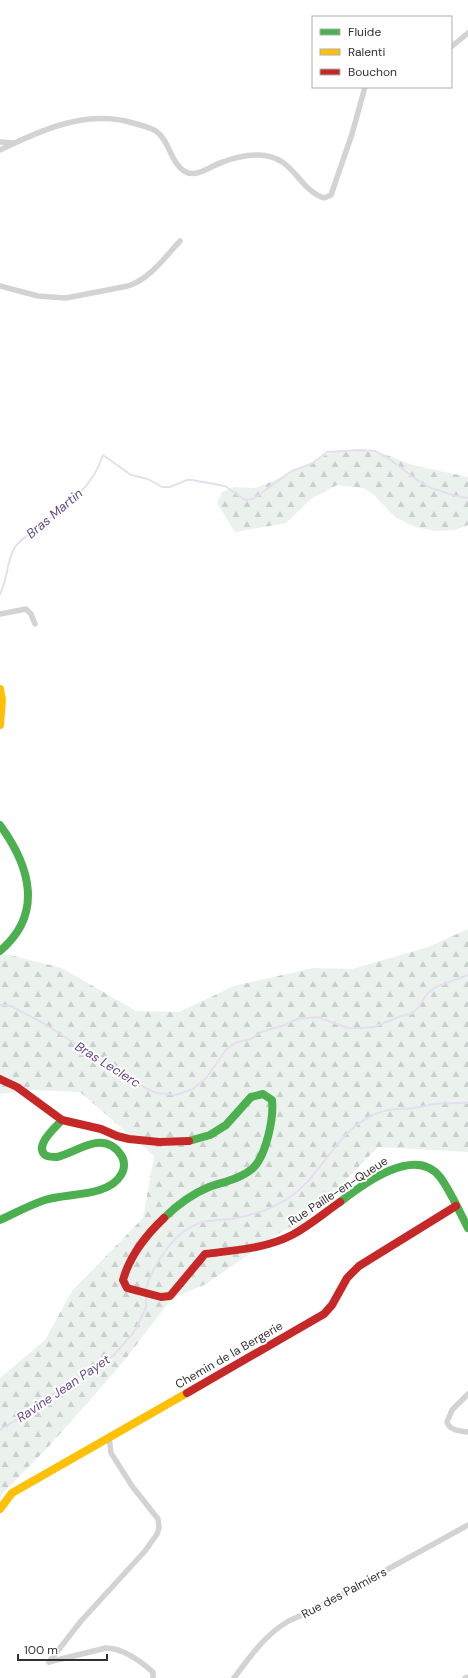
<svg xmlns="http://www.w3.org/2000/svg" width="468" height="1678" viewBox="0 0 468 1678" font-family="'DM Sans',sans-serif">
<style>
.forest{fill:url(#forest-firs)}
.lines{fill:none;stroke-linecap:round;stroke-linejoin:round}
.stream{stroke:#e6def0;stroke-width:2}
.street{stroke:#d3d3d3;stroke-width:5.5}
.fast{stroke:#4caf50;stroke-width:8}
.slow{stroke:#ffc107;stroke-width:8}
.jam{stroke:#c62828;stroke-width:8}
.labels{text-anchor:middle;stroke-width:4;stroke-linejoin:round;paint-order:stroke}
.street-label{font-size:12px;fill:#313131;stroke:#fff}
.water-label{font-size:13px;font-style:italic;fill:#64488a;stroke:#fff}
</style>
<defs>
<pattern id="forest-firs" width="22" height="20" patternUnits="userSpaceOnUse"><rect width="22" height="20" fill="#ebf2ee"/><path d="M5 1l3.5 6h-7zM16 11l3.5 6h-7z" fill="#cad0cd"/></pattern>
</defs>
<rect width="100%" height="100%" fill="#fff"/>
<!-- forest -->
<g class="forest">
<path d="M361,450l26,5 26,10 55,12v48l-13,5 -20,1 -20,-4 -20,-10 -21,-22 -11,-7 -26,-3 -26,14 -25,24 -51,9 -18,-29 5,-11 12,-5 22,1 58,-25 13,-9 11,-3 12,1z"/>
<path d="M468,929v223l-90,-5 -71,73 2,5 -25,5 -78,54 -35,15 -43,57 -37,43 -41,46 -48,49 -2,4v-120l45,-38 27,-49 71,-73 11,-62 -74,-64 -50,-2 -30,4v-139h10l52,13 74,43 43,1 55,-26 79,-18 39,1 76,-22z"/>
</g>
<g class="lines">
<!-- stream -->
<g class="stream">
<path d="M0,594c8,-14 6,-33 15,-47 7,-9 17,-15 26,-22 26,-19 52,-38 62,-70l28,20 17,4 14,8h8l17,-7h5l33,6 20,14 8,-1 37,-27 23,-9 14,-11 33,-2 15,1 13,7 29,22 14,8 25,8 12,2"/>
<path d="M0,1005l11,1 32,17 104,66 10,4 18,2 18,-6 13,-11 20,-28 9,-7 16,-4 10,-7 24,-7 12,-6 20,-2 31,11h13l13,-1 27,-11 10,-2 7,-6 9,-14 9,-7 32,-12"/>
<path d="M145,1292c8,-28 29,-62 58,-70 10,-2 18,-2 27,-3 20,-3 40,-9 57,-20 35,-22 47,-66 86,-84 16,-8 25,-5 41,-7 7,-1 14,-3 21,-4 11,-1 22,-1 33,-1"/>
<path d="M0,1430l40,-25 27,-22 31,-16 16,-12 19,-22 5,-8 8,-18v-11"/>
</g>
<!-- street -->
<g class="street">
<path d="M451,47l17,-14"/>
<path d="M0,142l14,1"/>
<path d="M0,150c41,-20 87,-41 133,-27 8,2 16,4 23,8 14,10 15,34 30,41 11,6 26,-7 37,-10 10,-4 25,-7 35,-7 36,0 39,34 66,43l7,-3 21,-61 13,-47"/>
<path d="M0,286l38,10 28,2 62,-12c22,-7 37,-29 52,-45"/>
<path d="M0,614l26,-5 5,5 4,10"/>
<path d="M468,1394l-16,16 -5,12c3,9 13,9 21,10"/>
<path d="M49,1662l32,-41 64,-70 12,-17 2,-6 -1,-9 -26,-33 -21,-33 -2,-16"/>
<path d="M49,1662l57,-14c17,0 34,13 47,24v6"/>
<path d="M234,1678c15,-20 31,-43 53,-56 7,-4 16,-7 23,-10l158,-87"/>
<path d="M465,1678l3,-1"/>
</g>
<!-- fast -->
<g class="fast">
<path d="M0,825c30,41 44,89 0,126"/>
<path d="M340,1202c23,-18 75,-57 100,-25 10,13 20,36 28,51"/>
<path d="M164,1218c13,-13 28,-24 45,-31 14,-5 31,-8 43,-18 14,-12 22,-51 20,-69l-9,-6 -12,3 -25,28 -16,10 -21,6"/>
<path d="M0,1220c15,-7 30,-15 45,-20 22,-7 63,-3 76,-25 4,-6 4,-14 0,-20 -18,-26 -43,-3 -64,2 -4,0 -9,0 -12,-2 -11,-10 11,-28 17,-35"/>
</g>
<!-- slow -->
<g class="slow">
<path d="M0,689l2,11 -2,25"/>
<path d="M0,1509l12,-16 175,-100"/>
</g>
<!-- jam -->
<g class="jam">
<path d="M0,1079l17,8 45,33 39,9 16,7 12,3 30,3 30,-1"/>
<path d="M164,1218c-19,18 -34,37 -41,62l4,8 34,9 9,-1 35,-42c29,-4 60,-5 87,-19 17,-9 32,-22 48,-33"/>
<path d="M187,1393l137,-79 8,-9 15,-27 12,-12 97,-60"/>
</g>
</g>
<g class="labels">
<!-- street labels -->
<g class="street-label">
<text transform="translate(338 1191) rotate(-33)" y="4">Rue Paille-en-Queue</text>
<text transform="translate(229 1355) rotate(-30)" y="4">Chemin de la Bergerie</text>
<text transform="translate(344 1593) rotate(-28)" y="4">Rue des Palmiers</text>
</g>
<!-- water labels -->
<g class="water-label">
<text transform="translate(54 513) rotate(-40)" y="5">Bras Martin</text>
<text transform="translate(108 1064) rotate(32)" y="5">Bras Leclerc</text>
<text transform="translate(63 1388) rotate(-34)" y="5">Ravine Jean Payet</text>
</g>
</g>
<!-- legend -->
<rect x="312" y="16" width="140" height="72" fill="#ffffff" stroke="#adadad"/>
<rect x="320" y="29" width="20" height="6" fill="#4caf50" stroke="#adadad"/>
<text x="348" y="36" font-size="12" fill="#313131">Fluide</text>
<rect x="320" y="49" width="20" height="6" fill="#ffc107" stroke="#adadad"/>
<text x="348" y="56" font-size="12" fill="#313131">Ralenti</text>
<rect x="320" y="69" width="20" height="6" fill="#c62828" stroke="#adadad"/>
<text x="348" y="76" font-size="12" fill="#313131">Bouchon</text>
<!-- scale -->
<path d="M18 1654v6h89v-6" fill="none" stroke="#313131" stroke-width="2"/>
<text x="24" y="1654" font-size="12" fill="#313131" stroke="#ffffff" stroke-width="3" paint-order="stroke">100 m</text>
</svg>
